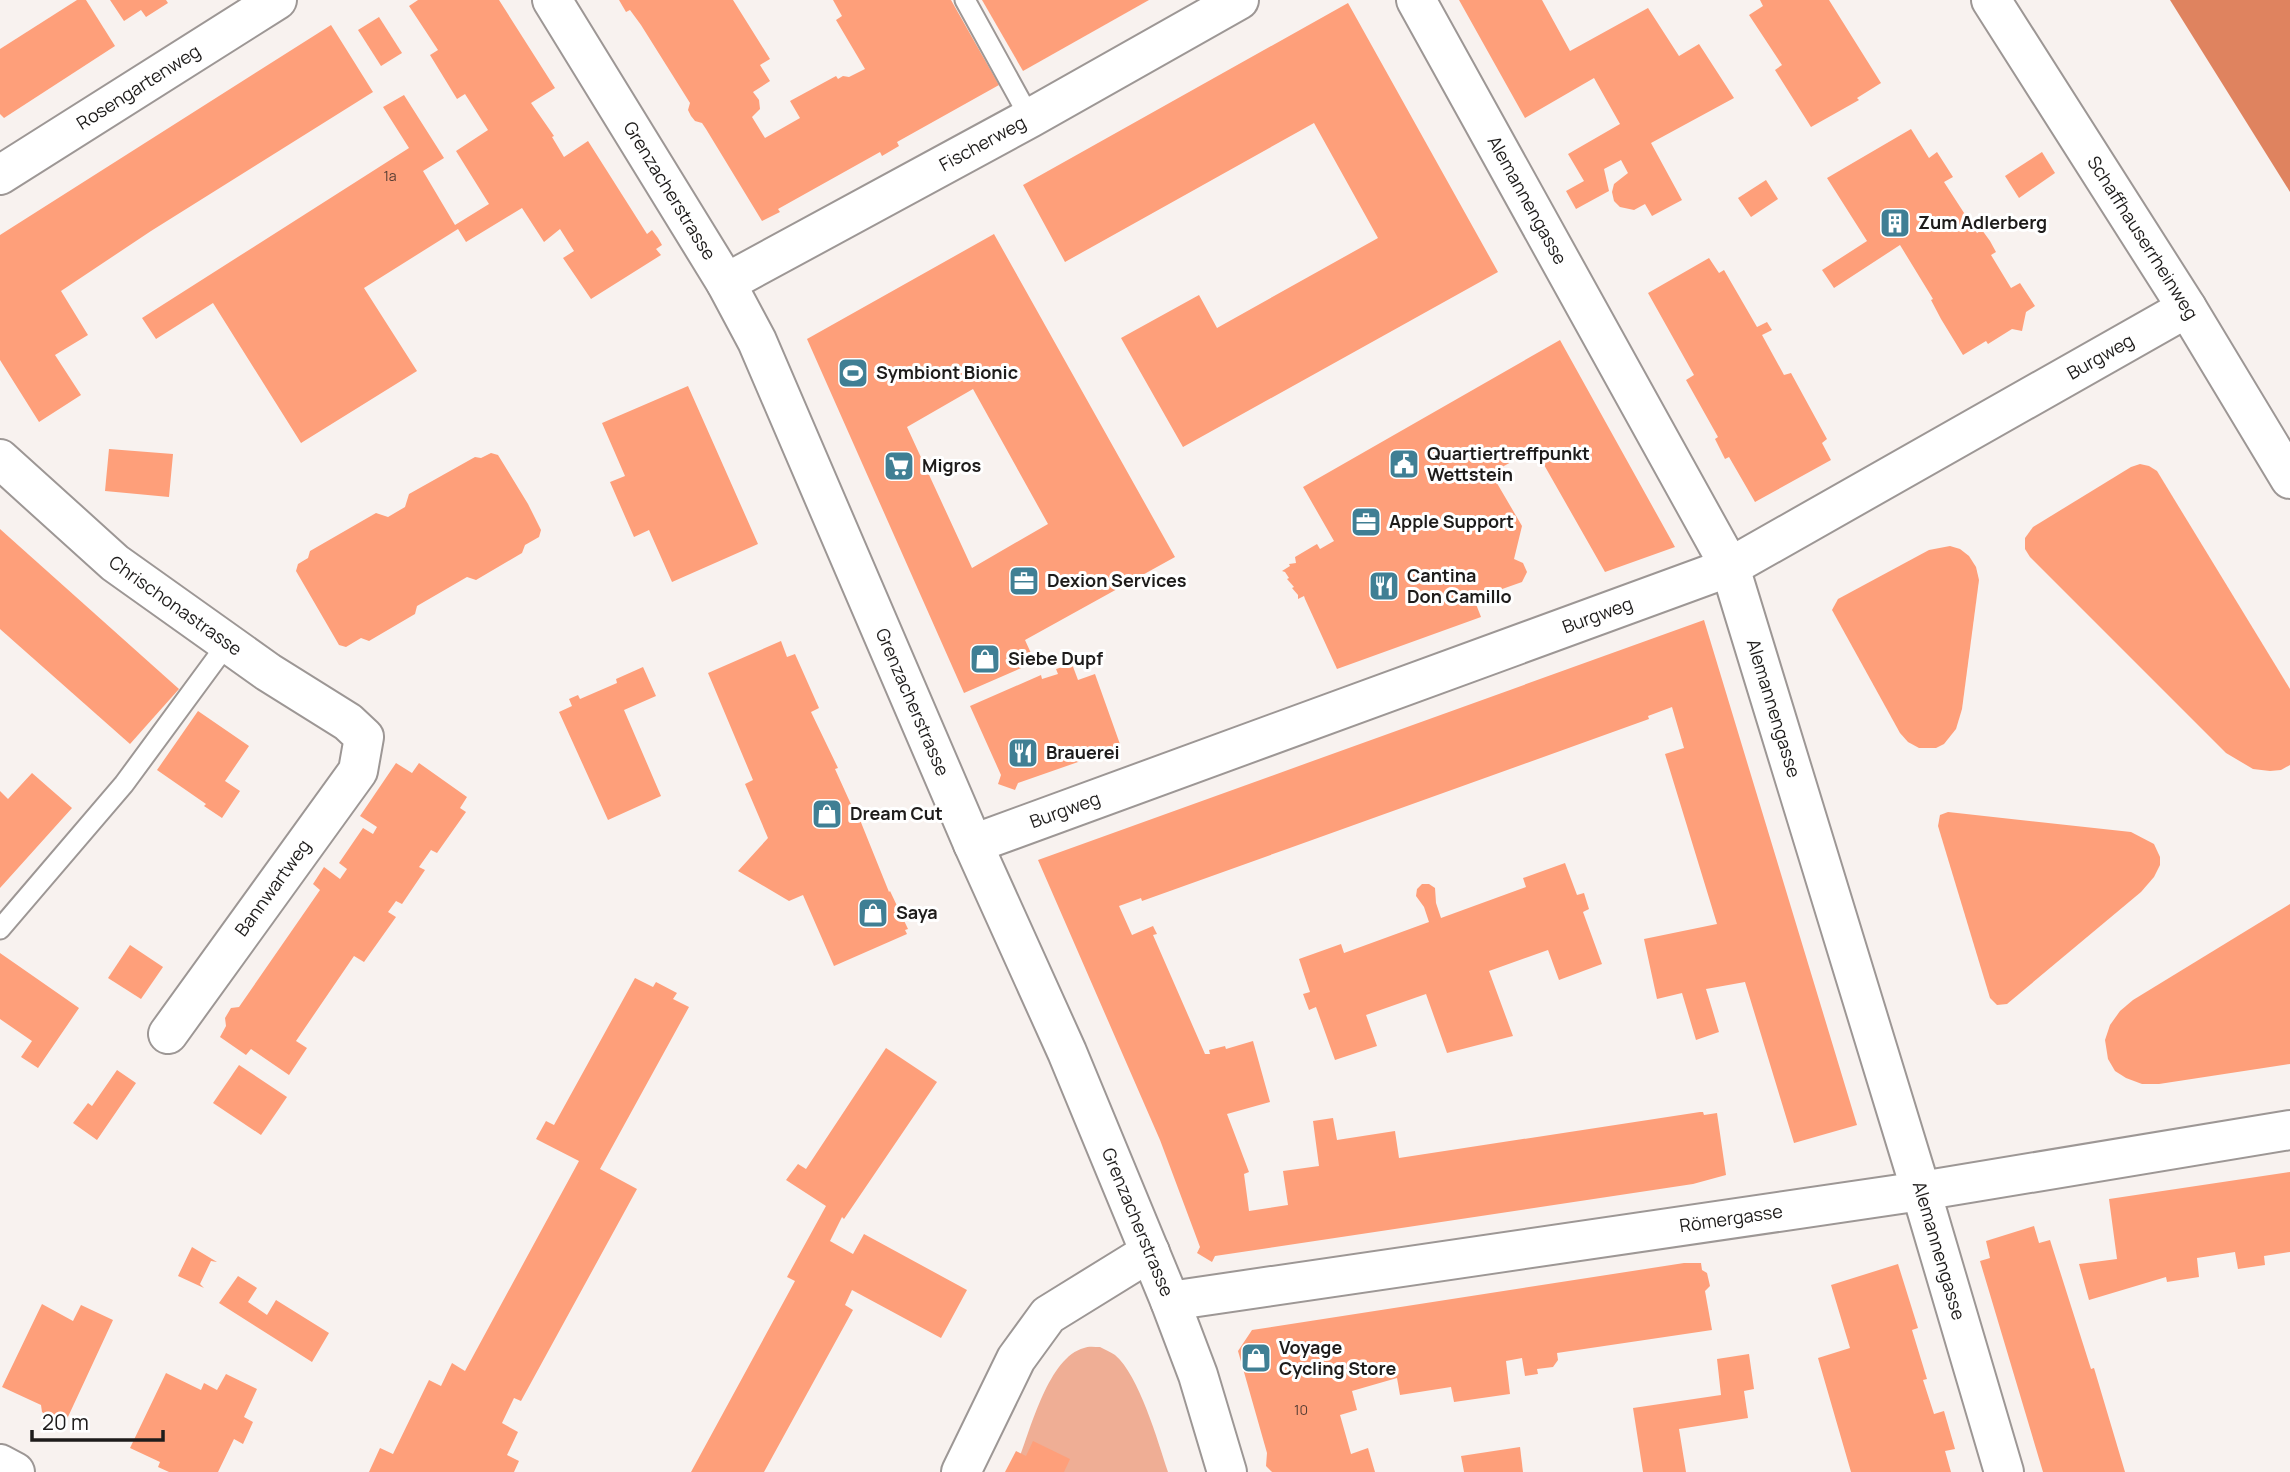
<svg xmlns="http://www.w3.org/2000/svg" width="2290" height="1472" viewBox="0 0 2290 1472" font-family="Manrope,sans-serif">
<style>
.green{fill:#efae95}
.water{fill:#df835f}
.building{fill:#fe9f7a;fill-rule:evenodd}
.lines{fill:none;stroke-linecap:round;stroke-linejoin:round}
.lane-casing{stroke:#9d9795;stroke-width:23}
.street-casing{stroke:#9d9795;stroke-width:42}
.secondary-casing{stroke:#9d9795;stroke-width:42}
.lane{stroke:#fff;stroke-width:19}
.street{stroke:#fff;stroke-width:38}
.secondary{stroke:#fff;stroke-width:38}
.labels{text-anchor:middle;stroke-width:6;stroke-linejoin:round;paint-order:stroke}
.number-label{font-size:14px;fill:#563d33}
.street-label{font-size:18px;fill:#1e1c1b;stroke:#fff}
.poi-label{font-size:18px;font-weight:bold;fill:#1e1c1b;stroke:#fff;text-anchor:start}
</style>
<rect width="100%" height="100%" fill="#f8f2ef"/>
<!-- green -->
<path class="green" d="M1100,1347c5,3 11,5 15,8 24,20 43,87 53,117h-123l-26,-13c12,-31 30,-102 65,-111 4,-2 11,-1 16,-1z"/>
<!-- water -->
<path class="water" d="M2170,0h120v192z"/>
<!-- building -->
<g class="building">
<path d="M77,0h9l29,46 -111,72 -4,-4v-65z"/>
<path d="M110,0h56l2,3 -22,14 -5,-7 -17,11z"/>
<path d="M418,0h81l56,88 -24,15 23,33 -2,1 12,20 24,-16 59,93 5,-4 6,8 4,7 -6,4 5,6 -70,44 -28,-41 11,-7 -14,-22 -16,13 -22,-34 -56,34 -8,-13 -94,59 53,83 -116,72 -88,-140 -57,36 -14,-21 267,-170 -26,-41 21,-12 40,63 -21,13 32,54 34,-21 -33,-53 32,-21 -23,-36 -8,5 -27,-44 8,-5 -29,-44z"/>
<path d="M619,0h114l37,59 -10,6 10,16 -17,11 6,8 1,9 -8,8 13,21 35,-20 -10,-17 46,-25 2,3 5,-3 6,1 16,-8 -29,-49 6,-4 -9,-16h118l48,85 -102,57 2,4 -17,10 -2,-4 -102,57 2,3 -18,9 -56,-92 -4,-6 -7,-2 -4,-5 -3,-6 2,-7 -49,-78 -11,-15 -4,2z"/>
<path d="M982,0h167l-126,71z"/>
<path d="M1459,0h83l28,51 78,-43 31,48 20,-12 35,54 -83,45 31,57 -30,16 -7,-12 -11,6 -14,-3 -6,-6 -2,-9 2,-8 14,-11 -7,-13 -17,9 5,22 -33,18 -10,-18 18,-10 -16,-27 52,-30 -26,-46 -69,40z"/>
<path d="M1760,0h69l52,83 -24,15 2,2 -48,27 -36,-57 7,-5 -33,-50 14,-9z"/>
<path d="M1348,3l150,269 -315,175 -62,-109 78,-43 18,33 161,-90 -64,-115 -249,139 -42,-77z"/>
<path d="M379,17l23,36 -21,13 -23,-36z"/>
<path d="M331,25l42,67 -222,139 -90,60 27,44 -33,20 26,40 -42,27 -39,-62v-125z"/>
<path d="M1911,129l18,29 8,-6 16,25 -9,5 33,51 5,-3 8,11 6,11 -5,3 20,33 9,-5 15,23 -9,6 -4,19 -10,-2 -24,15 -2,-3 -23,14 -22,-36 -10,-19 2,-1 -33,-54 -66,43 -12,-18 45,-29 -40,-63z"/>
<path d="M2042,152l13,21 -36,25 -14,-22z"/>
<path d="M1766,180l12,19 -27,18 -13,-19z"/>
<path d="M994,234l181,323 -150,83 10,22 -71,31 -157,-354zM973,389l75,135 -76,44 -65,-141z"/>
<path d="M1709,258l10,15 5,-3 33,57 10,-5 5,8 -10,5 22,40 7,-2 36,66 -5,4 9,17 -76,42 -26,-45 -4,2 -10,-20 3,-2 -32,-57 8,-5 -46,-82z"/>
<path d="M1560,340l115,207 -70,25 -70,-123 -44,24 31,53 -8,33 9,4 4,9 -5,10 -48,17 7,18 -144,52 -32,-70 -1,-3 -6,3v-4l-6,-7 2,-1 -7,-8 2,-1 -4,-6 -3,-1 8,-5 -1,-2 7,-1 -1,-6 22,-13 3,5 14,-8 -31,-54z"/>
<path d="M688,386l70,158 -86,38 -23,-52 -15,7 -24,-55 15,-6 -23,-53z"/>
<path d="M109,449l64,5 -4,43 -64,-6z"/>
<path d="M491,453l7,2 30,49 13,26 -2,7 -14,8 -3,8 -46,27 -9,-3 -50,29 -2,8 -46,27 -8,-3 -15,9 -7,-2 -43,-74 2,-7 10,-6 2,-7 66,-38 12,4 17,-10 4,-13 66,-37 6,1z"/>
<path d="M2140,464l9,2 8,5 133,218v76l-9,5 -11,1 -17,-2 -27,-16 -196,-196 -5,-8v-11l8,-11 98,-60z"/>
<path d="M0,529l179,160 -49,55 -130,-115z"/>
<path d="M1950,546l10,3 9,7 7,11 3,13 -17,129 -6,20 -12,15 -8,4h-17l-11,-6 -8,-9 -68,-123 6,-11 91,-49z"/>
<path d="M1704,620l153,505 -63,18 -49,-161 -39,7 13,43 -23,8 -14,-47 -25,6 -13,-60 73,-15 -52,-170 19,-6 -12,-41 -24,9 1,3 -362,130 -145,52 -1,-3 -22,8 13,29 21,-9 4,8 -4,1 52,119h5l-1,-4 16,-4 1,3 27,-8 17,61 -43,12 22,58 -5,2 5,37 39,-6 -5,-34 36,-5 -6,-45 20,-3 4,22 58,-9 4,27 301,-46h3l1,3 13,-2 9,62 -33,9 -478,72 -3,6 -15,-9 3,-6 -40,-107 -122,-280z"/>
<path d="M781,641l6,16 8,-3 24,54 -8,4 27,56 -3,1 19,42 2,-1 33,82 1,-1 18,38 -3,1 2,4 -73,32 -31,-71 -14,6 -51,-30 30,-33 -23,-54 8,-4 -45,-107z"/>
<path d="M1072,664l6,16 17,-6 26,73 -103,36 -3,7 -17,-6 3,-9 -31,-69 71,-31 1,4 16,-5 -2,-5z"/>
<path d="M643,667l13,29 -32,14 37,86 -53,24 -49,-108 13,-6 -3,-7 9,-4 2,4 37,-16 -1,-4z"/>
<path d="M198,711l51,35 -24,35 15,10 -18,27 -18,-12 2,-2 -49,-34z"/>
<path d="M396,763l16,10 7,-10 48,34 -7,11 6,4 -29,41 -6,-3 -12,17 6,3 -23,34 -6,-3 -8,11 8,5 -32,45 -10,-6 -58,85 11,7 -18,27 -38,-26 -5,6 -26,-18 6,-11 -1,-8 6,-10 8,-1 81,-117 -7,-6 11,-17 16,12 7,-10 -8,-6 24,-35 10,6 4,-7 -17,-11z"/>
<path d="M32,773l40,35 -72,80v-97l8,8z"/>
<path d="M1948,812l183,20 23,12 6,13v8l-6,12 -13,15 -134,112 -10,1 -7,-7 -52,-172 2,-11z"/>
<path d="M1565,863l12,32 7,-2 5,16 -6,3 19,52 -43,16 -11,-30 -59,21 24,65 -66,17 -21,-59 -60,21 11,31 -42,14 -19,-53 -7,3 -6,-16 7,-2 -11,-33 42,-15 3,9 85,-31 -5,-15 -8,-11 1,-7 5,-5h7l6,4 1,15 5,15 85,-31 -3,-9z"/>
<path d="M2290,904v160l-131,20h-17l-16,-6 -11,-7 -7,-12 -3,-19 5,-15 10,-14 13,-11z"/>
<path d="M130,945l33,22 -22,32 -33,-21z"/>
<path d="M0,953l79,55 -41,60 -17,-11 11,-16 -32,-22z"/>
<path d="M635,978l18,9 3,-5 21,11 -4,6 16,8 -89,162 37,20 -116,212 -7,-3 -12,25 16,9 -11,23 12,6 -5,11h-145l11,-24 13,6 36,-74 12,6 11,-23 13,8 114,-210 -43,-22 10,-18 8,4z"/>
<path d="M886,1048l51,34 -93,137 -2,-2 -12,24 23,13 11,-20 103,56 -26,48 -89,-48 -7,15 8,5 -89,162h-73l104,-191 -8,-4 39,-71 -40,-26 12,-16 8,5z"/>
<path d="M239,1065l48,32 -26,38 -48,-32z"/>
<path d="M117,1070l19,13 -39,57 -24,-17 15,-20 4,3z"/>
<path d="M2290,1172v80l-26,4 1,9 -27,4 -3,-17 -38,6 2,19 -32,5 -1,-5 -77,23 -10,-36 38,-5 -8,-60z"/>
<path d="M2034,1226l5,17 11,-3 41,129 3,-1 31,104h-82l-63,-211 10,-3 -4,-17z"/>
<path d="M192,1247l25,15 -6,-1 -11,23 4,4 -26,-12z"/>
<path d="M1684,1263h17l1,7 5,3 3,13 -5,5 7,39 -155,23 1,7 -5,7 -16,2 1,5 -13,2 -3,-18 -16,3 4,33 -56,8 -3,-15 -51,8 -3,-17 -45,13 5,19 -17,5 11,39 17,-6 7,24h-103l-6,-6 1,-13 -29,-102 14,-21z"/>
<path d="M1898,1264l20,64 -6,2 15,49 -4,1 11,34 10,-3 11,38 -10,2 6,21h-100l-33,-114 32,-10 -19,-63z"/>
<path d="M238,1276l19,12 -9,14 19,13 9,-15 53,33 -17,29 -93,-59z"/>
<path d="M42,1304l31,17 8,-16 32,15 -46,99 -7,-4 -6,3 -7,-2 -5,-4 -1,-7 -39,-18z"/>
<path d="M1749,1354l5,35 -10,2 4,27 -69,11 7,43h-43l-10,-64 88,-13 -4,-36z"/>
<path d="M166,1373l35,17 3,-7 13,7 9,-16 31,15 -13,28 9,5 -10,22 -9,-5 -16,33h-49l-11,-5 2,-5 -30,-14z"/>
<path d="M1033,1441l37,18 -6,13h-59l11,-21 10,5z"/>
<path d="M1520,1447l3,25h-59l-3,-16z"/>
</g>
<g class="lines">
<!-- lane casing -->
<g class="lane-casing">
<g id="lane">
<path d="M965,0l65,118"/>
<path d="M0,929l124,-145 103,-140"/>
</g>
</g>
<!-- street casing -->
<g class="street-casing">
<g id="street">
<path id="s1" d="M1416,0l314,567 191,624 83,281"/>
<path id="s2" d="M1991,0l196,308 103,171"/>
<path id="s3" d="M0,175l277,-175"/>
<path id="s4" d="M726,283l304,-165 209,-118"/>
<path id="s5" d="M0,459l115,104 153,109 80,50 16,15 -6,34 -190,263"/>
<path id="s6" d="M973,844l757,-277 457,-259"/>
<path id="s7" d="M1170,1301l751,-110 369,-61"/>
<path d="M0,1464l15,8"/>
<path d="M961,1472l55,-113 32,-44 102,-63"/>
</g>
</g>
<!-- secondary casing -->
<g class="secondary-casing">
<g id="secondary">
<path id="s8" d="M552,0l174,283 31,58 216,503 94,208 103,249 28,74 29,97"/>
</g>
</g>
<!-- lane -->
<use href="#lane" class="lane"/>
<!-- street -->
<use href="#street" class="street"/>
<!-- secondary -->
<use href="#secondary" class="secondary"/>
</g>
<!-- icons -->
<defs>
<g id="building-square" transform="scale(1.575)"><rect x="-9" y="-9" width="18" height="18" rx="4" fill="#407f94" stroke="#fff"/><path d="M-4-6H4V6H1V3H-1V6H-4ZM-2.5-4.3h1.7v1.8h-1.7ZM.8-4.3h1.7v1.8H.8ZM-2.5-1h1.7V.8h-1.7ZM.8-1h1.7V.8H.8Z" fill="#fff"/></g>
<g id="stadium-square" transform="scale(1.575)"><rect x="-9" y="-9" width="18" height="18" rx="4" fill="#407f94" stroke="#fff"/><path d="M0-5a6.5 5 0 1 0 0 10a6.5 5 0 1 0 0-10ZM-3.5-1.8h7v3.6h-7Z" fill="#fff"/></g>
<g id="civic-square" transform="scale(1.575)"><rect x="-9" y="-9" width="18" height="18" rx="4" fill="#407f94" stroke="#fff"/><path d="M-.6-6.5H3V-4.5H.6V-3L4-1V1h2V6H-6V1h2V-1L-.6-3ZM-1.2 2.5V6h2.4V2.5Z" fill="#fff"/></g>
<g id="supermarket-square" transform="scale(1.575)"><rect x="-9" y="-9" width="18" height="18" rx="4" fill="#407f94" stroke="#fff"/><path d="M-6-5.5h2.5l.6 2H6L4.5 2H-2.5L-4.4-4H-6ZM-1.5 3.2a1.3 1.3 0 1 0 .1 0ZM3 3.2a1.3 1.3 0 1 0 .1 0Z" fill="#fff"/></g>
<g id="office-square" transform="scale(1.575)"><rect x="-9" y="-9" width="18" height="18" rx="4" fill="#407f94" stroke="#fff"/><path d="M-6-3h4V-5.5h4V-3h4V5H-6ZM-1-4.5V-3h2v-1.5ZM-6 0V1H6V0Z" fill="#fff"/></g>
<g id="restaurant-square" transform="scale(1.575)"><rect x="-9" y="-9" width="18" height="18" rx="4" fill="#407f94" stroke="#fff"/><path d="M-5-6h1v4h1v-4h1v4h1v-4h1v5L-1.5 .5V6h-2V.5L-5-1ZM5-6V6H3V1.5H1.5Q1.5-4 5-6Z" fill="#fff"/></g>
<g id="shop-square" transform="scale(1.575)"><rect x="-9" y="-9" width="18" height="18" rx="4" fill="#407f94" stroke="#fff"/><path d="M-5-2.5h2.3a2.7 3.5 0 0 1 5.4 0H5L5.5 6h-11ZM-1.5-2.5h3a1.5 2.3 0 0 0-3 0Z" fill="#fff"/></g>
</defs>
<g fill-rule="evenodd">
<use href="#building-square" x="1895" y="223"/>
<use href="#stadium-square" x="853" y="373"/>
<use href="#civic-square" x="1404" y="464"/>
<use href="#supermarket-square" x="899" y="466"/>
<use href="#office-square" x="1366" y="522"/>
<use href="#office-square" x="1024" y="581"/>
<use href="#restaurant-square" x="1384" y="586"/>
<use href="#shop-square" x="985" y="659"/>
<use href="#restaurant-square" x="1023" y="753"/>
<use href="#shop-square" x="827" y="814"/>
<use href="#shop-square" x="873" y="913"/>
<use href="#shop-square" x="1256" y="1358"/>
</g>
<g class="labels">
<!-- number labels -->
<g class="number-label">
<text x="390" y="181">1a</text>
<text x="1301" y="1415">10</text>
</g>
<!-- street labels -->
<g class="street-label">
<text dy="6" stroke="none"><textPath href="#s3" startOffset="164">Rosengartenweg</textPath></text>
<text dy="6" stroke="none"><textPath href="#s4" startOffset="292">Fischerweg</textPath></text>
<text dy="6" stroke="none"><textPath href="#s8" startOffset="224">Grenzacherstrasse</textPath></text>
<text dy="6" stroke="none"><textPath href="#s1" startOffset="229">Alemannengasse</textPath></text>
<text dy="6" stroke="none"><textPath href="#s2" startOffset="282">Schaffhauserrheinweg</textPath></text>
<text dy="6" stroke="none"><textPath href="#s6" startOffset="1232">Burgweg</textPath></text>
<text dy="6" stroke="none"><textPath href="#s5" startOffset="229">Chrischonastrasse</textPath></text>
<text dy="6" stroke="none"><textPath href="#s6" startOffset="665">Burgweg</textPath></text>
<text dy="6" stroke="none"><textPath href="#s8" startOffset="791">Grenzacherstrasse</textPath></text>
<text dy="6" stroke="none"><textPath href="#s1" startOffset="796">Alemannengasse</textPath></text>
<text dy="6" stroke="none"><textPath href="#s6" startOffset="98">Burgweg</textPath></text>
<text transform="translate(273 888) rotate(-54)" y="6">Bannwartweg</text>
<text dy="6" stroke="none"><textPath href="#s7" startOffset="567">Römergasse</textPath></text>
<text dy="6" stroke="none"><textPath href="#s8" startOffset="1358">Grenzacherstrasse</textPath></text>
<text dy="6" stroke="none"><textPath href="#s1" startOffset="1363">Alemannengasse</textPath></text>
</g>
<!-- poi labels -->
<g class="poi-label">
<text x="1918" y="229">Zum Adlerberg</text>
<text x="876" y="379">Symbiont Bionic</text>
<text x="1427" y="460">Quartiertreffpunkt<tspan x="1427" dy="21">Wettstein</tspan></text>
<text x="922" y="472">Migros</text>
<text x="1389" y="528">Apple Support</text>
<text x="1407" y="582">Cantina<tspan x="1407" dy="21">Don Camillo</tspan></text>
<text x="1047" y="587">Dexion Services</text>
<text x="1008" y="665">Siebe Dupf</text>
<text x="1046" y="759">Brauerei</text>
<text x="850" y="820">Dream Cut</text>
<text x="896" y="919">Saya</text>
<text x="1279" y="1354">Voyage<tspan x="1279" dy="21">Cycling Store</tspan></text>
</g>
</g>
<!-- scale -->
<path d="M32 1430v10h131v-10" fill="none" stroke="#1e1c1b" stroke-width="3.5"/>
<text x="42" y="1430" font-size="21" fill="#1e1c1b" stroke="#ffffff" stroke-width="5" paint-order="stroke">20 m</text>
</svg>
